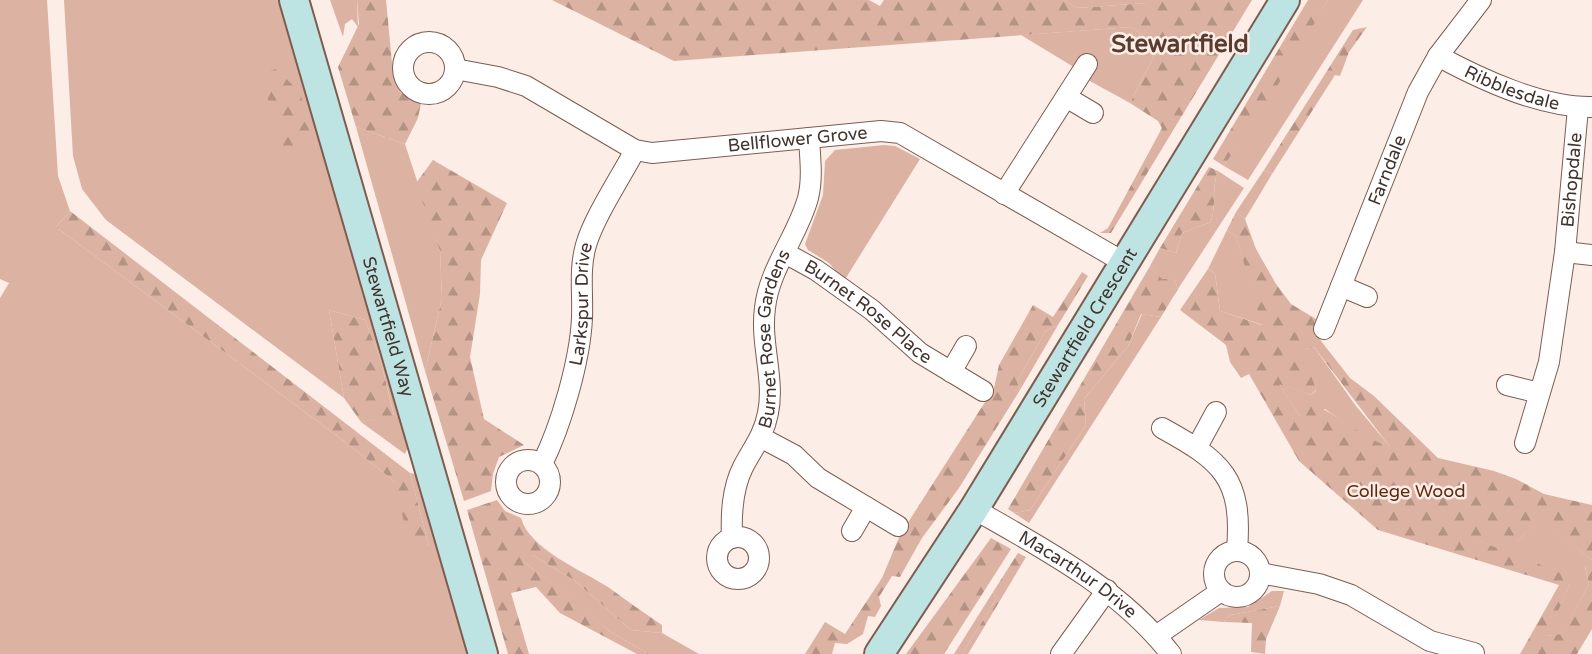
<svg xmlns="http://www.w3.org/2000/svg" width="1592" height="654" viewBox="0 0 1592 654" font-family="'Varela Round',sans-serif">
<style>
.grass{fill:#dcb3a2}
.forest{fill:url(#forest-firs);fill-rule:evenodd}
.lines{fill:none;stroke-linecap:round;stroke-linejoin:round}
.street-casing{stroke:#7c5d50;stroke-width:22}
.secondary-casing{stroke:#7c5d50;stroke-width:32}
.street{stroke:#fff;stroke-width:20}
.secondary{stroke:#bee3e3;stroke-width:28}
.labels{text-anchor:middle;stroke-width:5;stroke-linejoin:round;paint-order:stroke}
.street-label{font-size:18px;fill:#41332d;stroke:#fcede7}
.park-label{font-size:18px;fill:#60280a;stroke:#fcede7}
.district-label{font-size:24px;font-weight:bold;fill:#593c30;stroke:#fcede7}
</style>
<defs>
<pattern id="forest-firs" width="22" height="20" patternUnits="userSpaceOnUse" patternTransform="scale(1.5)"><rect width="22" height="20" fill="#dcb3a2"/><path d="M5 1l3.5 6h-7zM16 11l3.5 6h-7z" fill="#b49284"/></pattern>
</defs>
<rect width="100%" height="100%" fill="#fcede7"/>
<!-- grass -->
<g class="grass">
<path d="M0,0h47l11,176 12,35 -14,16 288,214 51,41 34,65 -19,-74 11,2 52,179h-473v-356l9,-15 -9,-4z"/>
<path d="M64,0h218l130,438 -7,16 -44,-32 33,-7 -14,-57 -15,-38 -36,-10 15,88 -238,-178 -24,-31 -9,-33z"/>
<path d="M330,0h27l1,27 -6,-8 -7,5 -2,13z"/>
<path d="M1065,0h85l-2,3 -72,5z"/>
<path d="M1328,0h35l-115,180 -24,-14z"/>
<path d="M1132,27l26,21 -28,55 -42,-23 9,-17 -12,-7 -8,13 -56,-34z"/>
<path d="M356,127l49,17 35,107 2,47 -17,73z"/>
<path d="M884,145l11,1 25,13 -76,122 -15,-18 -21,-13 -3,-6 18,-49 2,-34 10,-11z"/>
<path d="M1264,170l8,4 -27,45 -9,-7z"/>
<path d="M1218,171l26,17 -66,101 -4,-10 -12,1 -12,-14 10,-18 16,5 6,-20 29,-11c6,-18 0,-34 7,-51z"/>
<path d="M1227,230l9,6 27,89 -43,-14 -5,-38 -7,-4z"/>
<path d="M1142,314l19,3 -132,206 -15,-10 16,-3 56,-85 -2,-26 44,-53z"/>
<path d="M1058,325l-38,65 -3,-9 29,-50z"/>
<path d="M1314,347l42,59 35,42 -26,-11 -40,-28 -25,7 -22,-33 33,12 5,-4 -14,-41z"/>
<path d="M1540,519l52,41v6l-7,1 4,17 -27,51 -16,1 24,-52 -93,-44 40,1z"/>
<path d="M521,555h11l42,25 57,50 31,3 37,21h-50l-40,-23 -29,-26 -55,-42z"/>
<path d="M1272,591h12l-4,15 -50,9 -6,7 -25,-2 20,-12 29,-1z"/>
<path d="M993,592l3,7 -34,55h-8z"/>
</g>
<!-- forest -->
<g class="forest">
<path d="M357,0h29l7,74 8,19 20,10 -3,15 -13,26 -49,-17 -18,-60 21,-43z"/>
<path d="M552,0h317l11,6 4,-6h181l11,8 71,-5 3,-3h102l-141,233h-11l8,-5 54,-100 -4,-7 -28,-18 28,-55 -26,-21 -458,34z"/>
<path d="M1308,0h20l-49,83 -55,83 -11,-7z"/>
<path d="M1367,27l-18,25 -9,24 -5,-1 -63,99 -8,-4 89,-140z"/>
<path d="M276,69l24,23 10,38 -11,23 -13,4 -26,-83z"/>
<path d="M433,160l74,43 -26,57 -1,34 -10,63 14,62 40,26 -25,12 -6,17 -2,17 -27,10 -39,-130 17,-73 -2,-47 -24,-68z"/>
<path d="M1209,167l9,4c-7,17 -1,33 -7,51l-29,11 -6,20 -16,-5z"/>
<path d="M70,211l340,262 19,74 -19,1 -15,-66 -51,-41 -288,-214z"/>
<path d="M1236,212l9,7 11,30 20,35 15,20 25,15 -2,13 36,46 24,18 64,62 56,13 22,8 28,15 48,11v55l-52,-40 -23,21h-38l88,34 3,9 -23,52 15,-2 27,-50 -4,-18h7v63l-15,25h-57l39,-69 -181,-55 -79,-69 -50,-87 -8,4 -11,-16 -4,-17 -46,-35 28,-41 7,4 5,38 42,14 -26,-89 -9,-6zM1314,347l76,100c-29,-10 -51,-32 -79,-44l-11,13 -21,-32 32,11 5,-5 -13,-40z"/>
<path d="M1150,266l12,13h12l4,10 -17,28 -20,-3 -13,32 -44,53 2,26 -56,85 -16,3 -6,-4z"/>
<path d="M1082,272l6,4 -30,49 -12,6 -29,50 3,9 -61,98 -37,50 -22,39 -8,-1 -13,21 2,9 -6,11 -7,-1 -5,18 -16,10 -12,-1 -3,11h-27l20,-32 20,12 37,-56 18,-43 94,-147 5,-23 34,-60 20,12z"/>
<path d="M329,310l36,10 15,38 14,58 -33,6 -17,-24z"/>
<path d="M497,500l8,11 16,7c8,31 62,53 87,69 18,13 36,26 54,38v8l-31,-3 -57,-50 -42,-25 -10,1 3,7 56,42 28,26 40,23h-12l-77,-41 -24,-26 -25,6 18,61h-21l-41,-144z"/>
<path d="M991,538l20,11 -67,105h-38z"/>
<path d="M1018,553l8,4 -58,97h-6l34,-55 -3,-7z"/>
<path d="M1280,606l-14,33 -1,15 -14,-2 1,-29 -28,-1 6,-7z"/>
</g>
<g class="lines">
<!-- street casing -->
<g class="street-casing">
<g id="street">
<circle cx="429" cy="68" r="26"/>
<path id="s1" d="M1438,56c42,23 105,52 154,51"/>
<path id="s2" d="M455,69l43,8 28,9 109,64 17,3 229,-22 19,2 225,130"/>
<path d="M1066,97l27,16"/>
<path d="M1004,194l83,-130"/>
<path d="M1565,252l27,3"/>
<path id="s3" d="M785,253l31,17 56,40 48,43 63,38"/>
<path d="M1341,286l26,11"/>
<path id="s4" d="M1324,329l94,-237 20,-36 43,-56"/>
<path d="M951,372l15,-26"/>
<path d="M1507,385l32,8"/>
<path d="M1162,428c60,33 81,50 75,122"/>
<path d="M762,438l32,17 24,23 80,48"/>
<path id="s5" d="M1525,443l24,-81 16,-110 13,-144"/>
<path d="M1197,447l19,-35"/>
<circle cx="528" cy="482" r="22"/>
<path id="s6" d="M542,464c19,-38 38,-103 40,-146 1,-25 -3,-49 4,-73 8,-28 35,-68 49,-95"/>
<path id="s7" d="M974,509c72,41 145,79 197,145"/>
<path d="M852,531l14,-24"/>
<circle cx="738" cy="558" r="21"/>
<path id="s8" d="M732,538c-1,-24 0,-49 11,-71 10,-19 21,-32 25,-54 7,-34 -8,-70 -3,-105 4,-39 33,-73 43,-110 5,-20 2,-40 1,-60"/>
<circle cx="1237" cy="574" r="23"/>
<path d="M1260,573l59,11 32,11 79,46 44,12"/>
<path d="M1156,636l65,-45"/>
<path d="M1061,654l46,-64"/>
</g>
</g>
<!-- secondary casing -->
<g class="secondary-casing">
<g id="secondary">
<path id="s9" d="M294,0l189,654"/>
<path id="s10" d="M879,654l95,-145 311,-509"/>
</g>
</g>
<!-- street -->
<use href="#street" class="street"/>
<!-- secondary -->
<use href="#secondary" class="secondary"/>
</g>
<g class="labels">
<!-- street labels -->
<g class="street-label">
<text dy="6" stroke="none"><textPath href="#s1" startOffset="81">Ribblesdale</textPath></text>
<text dy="6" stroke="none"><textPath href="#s2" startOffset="363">Bellflower Grove</textPath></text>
<text dy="6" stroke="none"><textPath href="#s4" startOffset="171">Farndale</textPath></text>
<text dy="6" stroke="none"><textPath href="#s5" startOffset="268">Bishopdale</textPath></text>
<text dy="6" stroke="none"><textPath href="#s6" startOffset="166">Larkspur Drive</textPath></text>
<text dy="6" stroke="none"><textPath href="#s3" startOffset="102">Burnet Rose Place</textPath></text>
<text dy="6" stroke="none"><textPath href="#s9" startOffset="340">Stewartfield Way</textPath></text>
<text dy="6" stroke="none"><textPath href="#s10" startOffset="386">Stewartfield Crescent</textPath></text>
<text dy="6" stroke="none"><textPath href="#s8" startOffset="208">Burnet Rose Gardens</textPath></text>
<text dy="6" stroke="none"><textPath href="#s7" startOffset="123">Macarthur Drive</textPath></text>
</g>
<!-- park labels -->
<g class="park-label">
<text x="1406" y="497">College Wood</text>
</g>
<!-- district labels -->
<g class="district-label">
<text x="1180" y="52">Stewartfield</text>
</g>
</g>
</svg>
